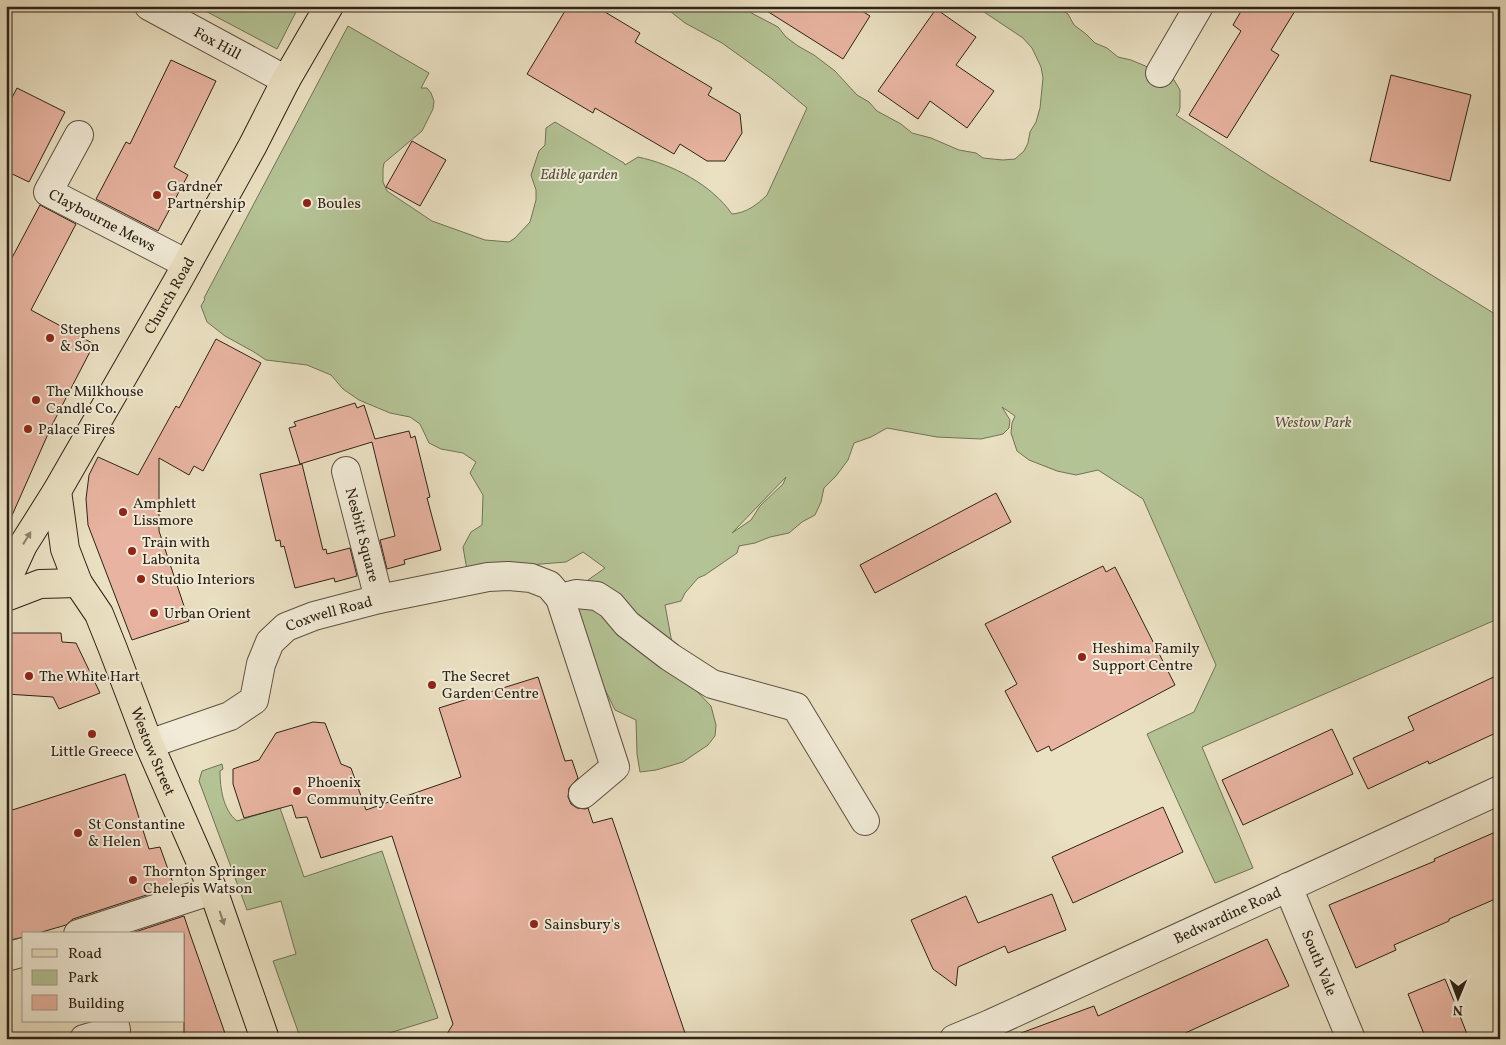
<svg xmlns="http://www.w3.org/2000/svg" width="1506" height="1045" viewBox="0 0 1506 1045" font-family="Vollkorn,serif">
<style>
.green{fill:#b4c395;stroke:#717356;fill-rule:evenodd}
.building{fill:#e8b4a1;stroke:#2e2317}
.lines{fill:none;stroke-linecap:round;stroke-linejoin:round}
.minor-casing{stroke:#5d5242;stroke-width:30}
.major-casing{stroke:#2e2317;stroke-width:30}
.minor{stroke:#f1ebd7;stroke-width:28}
.major{stroke:#eae0c2;stroke-width:28}
.oneway{fill:#8c826c}
.poi-dot{fill:#8f2418;stroke:#f1ebd7;stroke-width:2}
.labels{text-anchor:middle;stroke-width:4;stroke-linejoin:round;paint-order:stroke}
.street-label{font-size:15px;fill:#2e2317;stroke:#f1ebd7}
.park-label{font-size:15px;font-style:italic;fill:#56533d;stroke:#f1ebd7}
.poi-label{font-size:15px;fill:#2e2317;stroke:#f1ebd7;text-anchor:start}
</style>
<rect width="100%" height="100%" fill="#eae0c2"/>
<filter id="stains"><feTurbulence type="fractalNoise" baseFrequency=".004" numOctaves="4"/><feColorMatrix values="0 0 0 0 .2 0 0 0 0 .09 0 0 0 0 .02 0 0 0 .5 -.17"/></filter>
<radialGradient id="worn" r=".72"><stop offset=".6" stop-color="#630" stop-opacity="0"/><stop offset="1" stop-color="#630" stop-opacity=".3"/></radialGradient>
<!-- green -->
<g class="green">
<path d="M196,6h103l-22,43z"/>
<path d="M660,6h76l6,2 36,19 8,10 12,9 16,9 21,16 22,24 12,7 8,9 24,13 11,9 19,5 28,12 17,3 7,5 20,2 12,-1 9,-8 4,-8 2,-11 6,-10 4,-14 3,-30 -2,-11 -9,-19 -9,-10 -39,-26 -12,-6h83l13,8 6,11 12,9 9,9 12,5 11,9 13,3 24,10 12,3 7,7 6,10v17l-1,5 -3,3 94,61 230,141v301l-298,129 51,121 -38,15 -68,-149 47,-22 22,-47 -73,-166 -45,-29 -22,5 -19,-4 -28,-11 -12,-9 -6,-18 1,-10 3,-7 -13,-9 8,13 -1,8 -6,6 -22,5 -44,-2 -50,-9 -16,9 -17,6 -6,17 -12,16 -12,12 -3,14 -6,13 -13,7 -13,11 -19,4 -15,6 -16,3 -2,7 -32,22 -7,3 -13,15 -4,8 -16,4 7,38 18,41 21,22 5,19 -1,11 -7,9 -25,17 -27,8 -16,2 -3,-18 -1,-34 -21,-10 -42,-86 4,-30 11,-14 17,-12 -22,-16 -17,10 -99,8 -4,-23 8,-15 11,-7 1,-30 -13,-22 6,-11 -13,-9 -22,-4 -12,-6 -9,-19 -10,-7 -20,-4 -31,-13 -16,-11 -12,-14 -24,-10 -41,-5 -12,-8 -29,-16 -18,-14 -6,-16 4,-7 -1,-1 144,-272 81,47 -8,15h6l4,5 3,8 -1,8 -11,22 -38,32 -1,6v13l4,9 45,30 53,19 24,2 6,-4 15,-16 6,-22v-10l-5,-15 8,-24 6,-6 1,-17 9,-6 69,41 1,2 13,-8c34,7 74,28 94,57 14,-1 25,-9 35,-19l40,-87 -35,-29 -50,-36 -37,-20 -14,-11zM786,477l-3,7 -23,22 -9,14 -19,13z"/>
<path d="M222,764l1,5 -3,2c0,17 3,39 17,50l43,-13 24,69 78,-26 56,167 -68,21h-68l-2,-2 -27,-76 23,-7 -15,-53 -34,9 -48,-129 3,-10z"/>
</g>
<!-- building -->
<g class="building">
<path d="M568,6h27l45,27 -5,9 77,46 -4,7 32,19 2,19 -17,28h-18l-27,-17 -6,10 -79,-46 -2,5 -66,-39z"/>
<path d="M759,6h95l16,10 -27,43z"/>
<path d="M1244,6h54l-27,44 8,5 -52,83 -38,-23 52,-84 -8,-6z"/>
<path d="M936,9l40,28 -20,28 38,26 -27,37 -37,-27 -12,18 -40,-28z"/>
<path d="M171,60l45,21 -42,86 14,8 -30,56 -62,-32 30,-57 4,2z"/>
<path d="M1391,75l80,20 -21,86 -80,-20z"/>
<path d="M17,88l48,24 -36,70 -23,-11v-62z"/>
<path d="M412,141l34,19 -26,46 -34,-19z"/>
<path d="M40,205l36,19 -45,86 63,34 -42,81 -46,104v-260z"/>
<path d="M216,339l45,24 -58,108 -9,-5 -5,9 -30,-17v73l30,90 -57,19 -44,-115 -2,-26 3,-24 9,-18 40,18 38,-69 3,2z"/>
<path d="M355,403l2,5 7,-3 11,34 34,-8 2,7 4,-2 15,61 -3,1 14,52 -37,10 1,4 -18,5 -7,-29 15,-4 -23,-94 -72,22 -11,-36 7,-2 -2,-4z"/>
<path d="M302,464l21,86 3,-1 1,5 23,-6 7,28 -22,6 -1,-4 -39,10 -11,-42 -3,1 -1,-7 -4,1 -16,-67z"/>
<path d="M996,493l15,29 -136,71 -15,-28z"/>
<path d="M1103,566l3,6 9,-5 60,118 -124,66 -2,-5 -12,6 -32,-61 12,-7 -32,-60z"/>
<path d="M6,633h55l1,9 14,1 24,50 -41,16 -6,-12 -47,-3z"/>
<path d="M1500,674v57l-71,33 -1,-3 -60,28 -15,-31 61,-28 -6,-13z"/>
<path d="M538,677l27,84 7,-1 6,18 -9,10 -1,9 3,7 6,4 8,1 3,-1 5,15 19,-5 75,221h-243l9,-15 -61,-188 -71,22 -14,-41 -11,1 -4,-13 -48,13 -11,-34v-15l26,-9 17,-27 37,-11 12,1 16,41 10,4 15,42 95,-33 -22,-69z"/>
<path d="M1332,729l21,45 -110,51 -21,-45z"/>
<path d="M125,774l24,75 11,-2 14,39 -101,33 -7,6 -31,9h-11v3l-18,4v-129z"/>
<path d="M1163,807l20,45 -110,51 -21,-46z"/>
<path d="M1500,830v67l-51,22v2l-55,24 2,5 -40,18 -27,-63 106,-44 -1,-2z"/>
<path d="M1052,894l14,36 -58,23 -3,-7 -47,21 -2,19 -23,-17 -22,-49 55,-24 12,27z"/>
<path d="M184,916l6,18 37,105h-43v-105h-55z"/>
<path d="M1267,939l22,47 -117,53h-158l-1,-3 81,-30 4,10z"/>
<path d="M1445,979l11,27 13,33h-43l-18,-45z"/>
</g>
<g class="lines">
<!-- minor casing -->
<g class="minor-casing">
<g id="minor">
<path id="s1" d="M149,6l137,74"/>
<path d="M1160,73l39,-67"/>
<path id="s2" d="M79,135l-31,57 139,72"/>
<path id="s3" d="M346,471l33,128"/>
<path d="M560,598l16,-4 21,2 14,9 16,19 43,33 42,27 84,23 69,114"/>
<path id="s4" d="M149,744l81,-28 24,-16 7,-36 9,-22 16,-15 28,-11 65,-17 109,-22 20,-1 23,2 18,7 11,13 55,169 -32,27"/>
<path id="s5" d="M1288,887l63,152"/>
<path d="M78,934l135,-44"/>
<path d="M6,957l18,-5"/>
<path d="M84,1039l32,-9 -2,-9"/>
<path id="s6" d="M954,1039l36,-15 510,-234"/>
</g>
</g>
<!-- major casing -->
<g class="major-casing">
<g id="major">
<path id="s7" d="M57,491l8,58 13,34 21,31 14,35 36,95 64,146 52,149"/>
<path id="s8" d="M6,582l17,-37 34,-54 119,-207 77,-139 33,-65 43,-74"/>
<path d="M6,597l34,-13 38,-1"/>
</g>
</g>
<!-- minor -->
<use href="#minor" class="minor"/>
<!-- major -->
<use href="#major" class="major"/>
</g>
<!-- one-way arrows -->
<defs><path id="oneway-solid" d="M-6-.8H1V-3.2L6.5 0L1 3.2V.8H-6Z" transform="scale(1.25)"/></defs>
<g class="oneway">
<use href="#oneway-solid" transform="translate(27 538) rotate(-58)"/>
<use href="#oneway-solid" transform="translate(222 918) rotate(71)"/>
</g>
<!-- markers -->
<g class="poi-dot">
<circle cx="157" cy="195" r="5"/>
<circle cx="307" cy="203" r="5"/>
<circle cx="50" cy="338" r="5"/>
<circle cx="36" cy="400" r="5"/>
<circle cx="28" cy="429" r="5"/>
<circle cx="123" cy="512" r="5"/>
<circle cx="132" cy="551" r="5"/>
<circle cx="141" cy="579" r="5"/>
<circle cx="154" cy="613" r="5"/>
<circle cx="1082" cy="657" r="5"/>
<circle cx="29" cy="676" r="5"/>
<circle cx="432" cy="685" r="5"/>
<circle cx="92" cy="734" r="5"/>
<circle cx="297" cy="791" r="5"/>
<circle cx="78" cy="833" r="5"/>
<circle cx="133" cy="880" r="5"/>
<circle cx="534" cy="924" r="5"/>
</g>
<g class="labels">
<!-- street labels -->
<g class="street-label">
<text dy="5" stroke="none"><textPath href="#s1" startOffset="78">Fox Hill</textPath></text>
<text dy="5" stroke="none"><textPath href="#s2" startOffset="126">Claybourne Mews</textPath></text>
<text dy="5" stroke="none"><textPath href="#s8" startOffset="330">Church Road</textPath></text>
<text dy="5" stroke="none"><textPath href="#s3" startOffset="66">Nesbitt Square</textPath></text>
<text dy="5" stroke="none"><textPath href="#s4" startOffset="242">Coxwell Road</textPath></text>
<text dy="5" stroke="none"><textPath href="#s7" startOffset="280">Westow Street</textPath></text>
<text dy="5" stroke="none"><textPath href="#s6" startOffset="300">Bedwardine Road</textPath></text>
<text dy="5" stroke="none"><textPath href="#s5" startOffset="82">South Vale</textPath></text>
</g>
<!-- park labels -->
<g class="park-label">
<text x="579" y="179">Edible garden</text>
<text x="1313" y="427">Westow Park</text>
</g>
<!-- poi labels -->
<g class="poi-label">
<text x="167" y="191">Gardner<tspan x="167" dy="17">Partnership</tspan></text>
<text x="317" y="208">Boules</text>
<text x="60" y="334">Stephens<tspan x="60" dy="17">&amp; Son</tspan></text>
<text x="46" y="396">The Milkhouse<tspan x="46" dy="17">Candle Co.</tspan></text>
<text x="38" y="434">Palace Fires</text>
<text x="133" y="508">Amphlett<tspan x="133" dy="17">Lissmore</tspan></text>
<text x="142" y="547">Train with<tspan x="142" dy="17">Labonita</tspan></text>
<text x="151" y="584">Studio Interiors</text>
<text x="164" y="618">Urban Orient</text>
<text x="1092" y="653">Heshima Family<tspan x="1092" dy="17">Support Centre</tspan></text>
<text x="39" y="681">The White Hart</text>
<text x="442" y="681">The Secret<tspan x="442" dy="17">Garden Centre</tspan></text>
<text x="92" y="756" text-anchor="middle">Little Greece</text>
<text x="307" y="787">Phoenix<tspan x="307" dy="17">Community Centre</tspan></text>
<text x="88" y="829">St Constantine<tspan x="88" dy="17">&amp; Helen</tspan></text>
<text x="143" y="876">Thornton Springer<tspan x="143" dy="17">Chelepis Watson</tspan></text>
<text x="544" y="929">Sainsbury's</text>
</g>
</g>
<!-- margin -->
<rect width="1506" height="1045" fill="none" stroke="#eae0c2" stroke-width="25"/>
<rect x="8" y="8" width="1491" height="1030" fill="none" stroke="#2e2317" stroke-width="2.5"/>
<rect x="12" y="12" width="1481" height="1020" fill="none" stroke="#2e2317"/>
<!-- legend -->
<rect x="22" y="932" width="162" height="90" fill="#f1ebd7" stroke="#a39b8a"/>
<rect x="32" y="949" width="25" height="8" fill="#eae0c2" stroke="#a39b8a"/>
<text x="68" y="958" font-size="15" fill="#2e2317">Road</text>
<rect x="32" y="970" width="25" height="15" fill="#b4c395" stroke="#a39b8a"/>
<text x="68" y="982" font-size="15" fill="#2e2317">Park</text>
<rect x="32" y="995" width="25" height="15" fill="#e8b4a1" stroke="#a39b8a"/>
<text x="68" y="1008" font-size="15" fill="#2e2317">Building</text>
<!-- north arrow -->
<g transform="translate(1458 998) rotate(181)" stroke="#f1ebd7" stroke-width="4" paint-order="stroke">
<path d="M0-4L9 19L0 12L-9 19Z" fill="#2e2317"/>
<text y="-8" font-size="14" font-weight="bold" text-anchor="middle" fill="#2e2317">N</text>
</g>
<rect width="100%" height="100%" filter="url(#stains)"/>
<rect width="100%" height="100%" fill="url(#worn)"/>
</svg>
